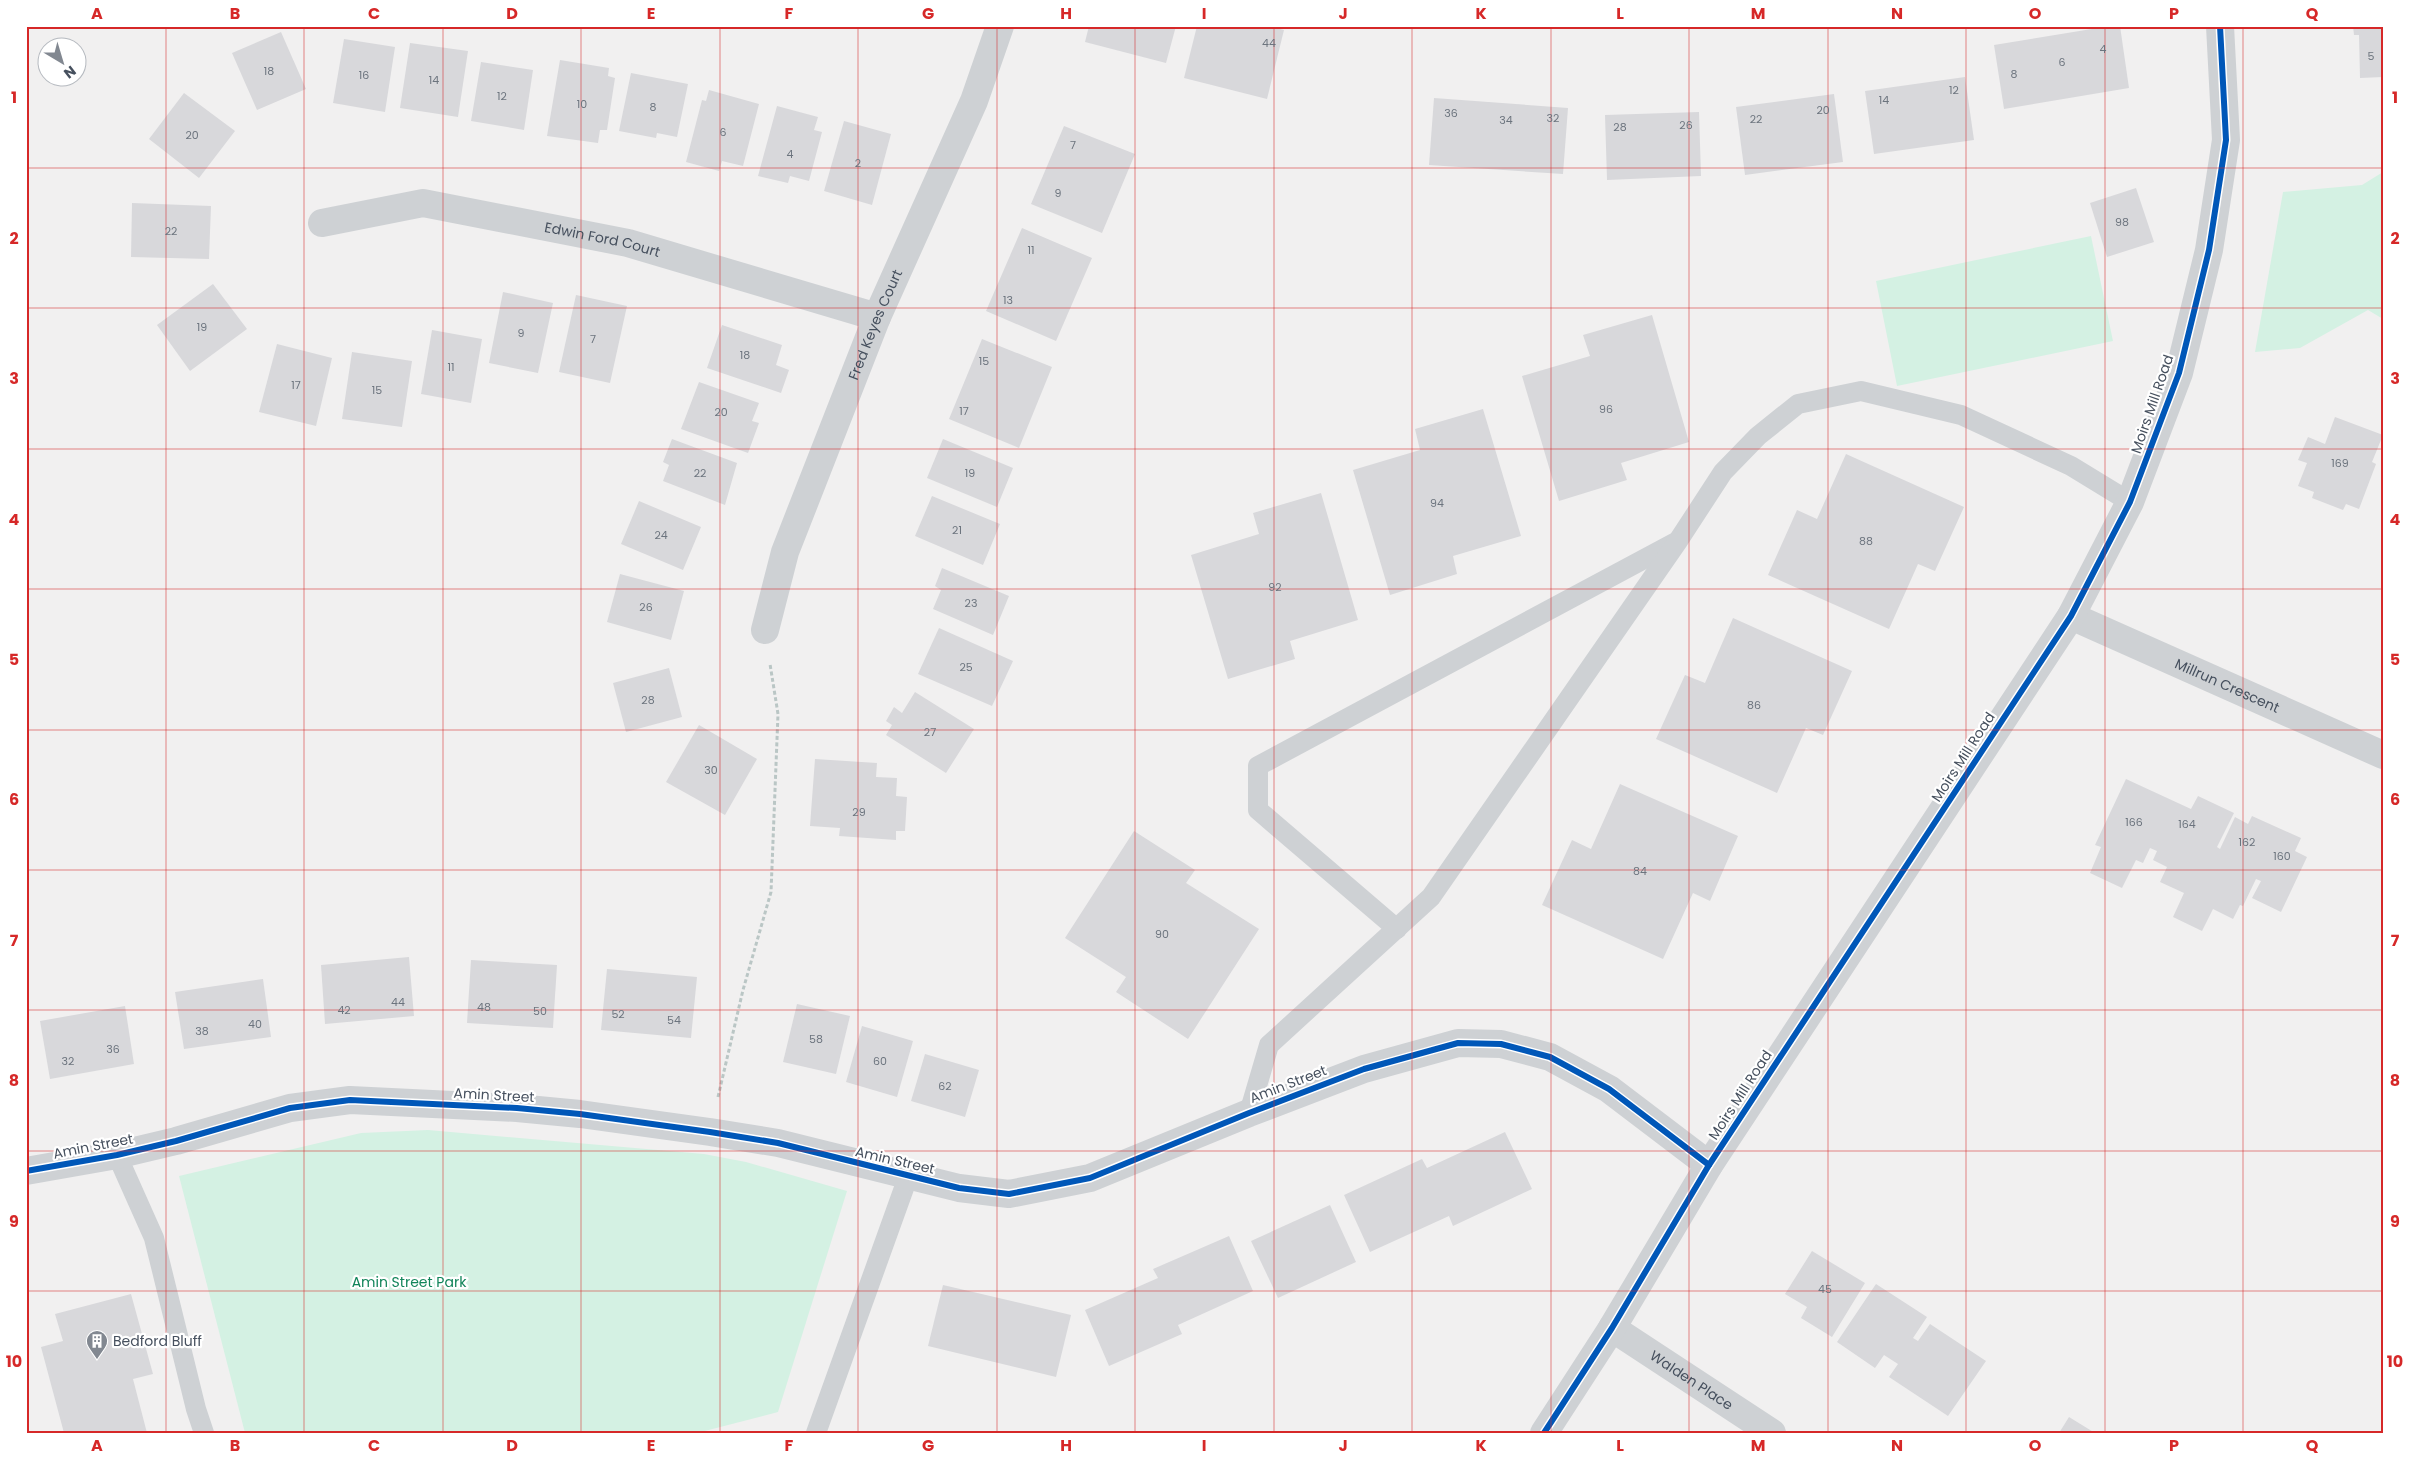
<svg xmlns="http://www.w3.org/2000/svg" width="2409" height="1459" viewBox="0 0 2409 1459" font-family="Poppins,sans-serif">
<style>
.green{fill:#d4f1e3}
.building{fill:#d8d8db}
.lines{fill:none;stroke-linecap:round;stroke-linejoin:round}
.path{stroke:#bac6c5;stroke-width:3;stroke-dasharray:4 2.5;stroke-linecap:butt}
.service{stroke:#ced1d4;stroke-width:20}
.minor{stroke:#ced1d4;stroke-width:28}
.tertiary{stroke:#ced1d4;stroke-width:28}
.cycleway-casing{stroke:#fff;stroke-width:9}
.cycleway{stroke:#0057b8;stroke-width:6}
.grid{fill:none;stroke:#d62828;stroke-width:1;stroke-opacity:0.55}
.labels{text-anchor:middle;stroke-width:4.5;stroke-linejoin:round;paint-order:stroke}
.number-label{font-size:11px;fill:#6c747e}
.street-label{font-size:14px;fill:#46505e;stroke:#fff}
.park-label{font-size:14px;fill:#12855a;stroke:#fff}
.poi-label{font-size:14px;fill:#46505e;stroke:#fff;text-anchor:start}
.neatline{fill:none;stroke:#d62828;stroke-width:2}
.grid-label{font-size:16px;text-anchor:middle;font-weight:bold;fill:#d62828}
</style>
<rect width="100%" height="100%" fill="#f1f0f0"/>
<!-- green -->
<g class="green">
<path d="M2383,172v147l-15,-9 -68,38 -45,4 28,-160 79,-7z"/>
<path d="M2091,236l22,105 -216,45 -21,-105z"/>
<path d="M428,1130l276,24 42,8 101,29 -69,221 -81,21h-452l-66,-257 182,-43z"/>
</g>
<!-- building -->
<g class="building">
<path d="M1089,26h87l-10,37 -81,-21z"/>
<path d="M1197,26h71l16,4 -17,69 -83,-21z"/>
<path d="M2110,26h10l9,62 -125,21 -10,-64z"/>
<path d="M2353,26h30v51l-23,1 -1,-43h-5z"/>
<path d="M281,32l25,57 -49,21 -25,-57z"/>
<path d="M344,39l51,8 -10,65 -52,-9z"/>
<path d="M410,43l58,8 -10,66 -58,-9z"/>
<path d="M560,60l49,8 -1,8 7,2 -8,52h-7l-2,13 -51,-7z"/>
<path d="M481,62l52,8 -9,60 -53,-9z"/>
<path d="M631,73l57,11 -11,53 -20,-4 -1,5 -37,-7z"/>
<path d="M1965,77l9,63 -100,14 -9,-63z"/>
<path d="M709,90l50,14 -16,62 -21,-5 -3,10 -33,-9 16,-62 4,1z"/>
<path d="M184,93l51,38 -36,47 -50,-39z"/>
<path d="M1834,94l9,68 -98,13 -9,-68z"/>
<path d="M1434,98l134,10 -5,66 -134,-9z"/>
<path d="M777,106l41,11 -4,13 8,2 -13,49 -19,-5 -2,7 -30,-7z"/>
<path d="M1699,112l2,64 -94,4 -2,-65z"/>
<path d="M844,121l47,13 -19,71 -48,-14z"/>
<path d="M1064,126l71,28 -33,79 -71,-29z"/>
<path d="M2136,188l18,54 -47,15 -17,-54z"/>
<path d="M132,203l79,3 -2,53 -78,-2z"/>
<path d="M1022,228l70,30 -36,83 -70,-30z"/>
<path d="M213,284l34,45 -57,42 -33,-46z"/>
<path d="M503,292l50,11 -15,70 -49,-10z"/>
<path d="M576,295l51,11 -17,77 -51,-11z"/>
<path d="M1652,315l37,127 -68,21 6,17 -68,21 -37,-125 68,-20 -7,-21z"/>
<path d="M722,325l60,20 -6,20 13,5 -8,23 -74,-25z"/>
<path d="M432,330l50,9 -11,64 -50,-9z"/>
<path d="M982,339l70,28 -33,81 -70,-29z"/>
<path d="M277,344l55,14 -16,68 -57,-14z"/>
<path d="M352,352l60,9 -10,66 -60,-8z"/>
<path d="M699,382l60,21 -7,18 7,2 -11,30 -67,-24z"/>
<path d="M1483,409l38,127 -68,20 4,18 -67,21 -37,-125 67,-20 -5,-21z"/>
<path d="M2335,417l48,18 -11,27 4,2 -17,45 -13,-5 -3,6 -31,-12 2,-6 -16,-6 9,-23 -9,-3 10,-23 17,7z"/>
<path d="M672,439l65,24 -12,42 -62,-24 6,-16 -6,-3z"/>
<path d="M943,439l70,29 -16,39 -70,-29z"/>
<path d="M1846,454l118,53 -29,64 -17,-7 -29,65 -121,-54 29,-65 20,9z"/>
<path d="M1321,493l37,127 -68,21 5,18 -67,20 -37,-124 68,-21 -6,-21z"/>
<path d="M932,496l68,28 -17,41 -68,-29z"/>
<path d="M639,501l62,26 -18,43 -62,-26z"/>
<path d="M942,568l67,28 -16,39 -60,-26 8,-19 -6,-4z"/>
<path d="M620,574l64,17 -13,49 -64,-18z"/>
<path d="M1733,618l119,53 -29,64 -17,-7 -29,65 -121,-54 29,-64 20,8z"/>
<path d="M939,628l74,33 -21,45 -74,-32z"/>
<path d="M669,668l13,49 -56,15 -13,-49z"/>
<path d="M915,692l59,37 -28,44 -60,-38 6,-10 -6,-4 8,-14 8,6z"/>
<path d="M699,725l58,34 -32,56 -59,-33z"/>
<path d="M815,759l62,4 -1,14 21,1 -1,18 11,1 -2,34h-9v9l-57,-4 1,-8 -30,-2z"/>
<path d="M2126,779l65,30 7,-13 36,17 -17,34 3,2 15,-32 13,7 4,-8 49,22 -6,13 12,6 -26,55 -29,-14 9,-17 -5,-2 -13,27 -3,-1 -7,14 -20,-10 -11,22 -29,-14 11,-24 -24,-11 7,-15 -14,-7 4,-9 -7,-3 -7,15 -7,-3 -14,28 -32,-15 11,-26 -6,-2z"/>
<path d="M1620,784l118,52 -28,65 -17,-8 -30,66 -121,-54 30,-65 19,9z"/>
<path d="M1134,831l61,39 -9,13 73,46 -71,110 -72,-47 10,-15 -61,-39z"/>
<path d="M409,957l5,59 -89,8 -4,-59z"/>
<path d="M471,960l86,5 -4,63 -86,-5z"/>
<path d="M607,969l90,8 -6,61 -90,-8z"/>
<path d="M263,979l8,58 -87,12 -9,-57z"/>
<path d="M797,1004l53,12 -14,58 -53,-12z"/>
<path d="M125,1006l9,58 -84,15 -10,-58z"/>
<path d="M862,1026l51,15 -16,56 -51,-15z"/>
<path d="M925,1054l54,16 -14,47 -54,-16z"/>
<path d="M1505,1132l27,57 -79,37 -4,-10 -79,36 -26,-57 78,-36 5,9z"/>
<path d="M1330,1205l26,57 -78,36 -27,-57z"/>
<path d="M1229,1236l24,55 -75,34 4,9 -73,32 -24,-56 73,-32 -5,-9z"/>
<path d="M1812,1251l53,32 -33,54 -31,-19 6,-11 -22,-13z"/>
<path d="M1876,1284l51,33 -14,21 5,3 12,-17 56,37 -38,55 -59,-39 9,-13 -14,-9 -9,13 -38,-26z"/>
<path d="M943,1285l128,30 -15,62 -128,-31z"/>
<path d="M131,1294l22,80 -20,5 14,54h-83l-23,-86 22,-6 -8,-27z"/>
<path d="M2069,1417l26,16h-36z"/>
</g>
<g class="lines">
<!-- path -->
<path class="path" d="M718,1097l25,-107 28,-98 7,-178 -8,-50"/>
<!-- service -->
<g class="service">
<path d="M1397,929l-139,-119v-44l416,-223"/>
<path d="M1249,1113l20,-68 162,-148 247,-356 45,-69 35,-36 40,-32 63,-13 100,24 110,51 59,36"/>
<path d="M117,1155l37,83 42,171 8,24"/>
<path d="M816,1433l92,-256"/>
</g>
<!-- minor -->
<g class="minor">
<path id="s1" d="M322,223l101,-20 205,40 249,74"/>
<path id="s2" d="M2071,616l312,139"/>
<path id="s3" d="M765,630l20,-78 92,-235 97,-216 26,-75"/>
<path d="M26,1171l91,-16 59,-14 114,-33 60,-8 167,8 63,6 130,18 68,11 181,45 50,6 81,-16 159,-65 115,-44 94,-26 43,1 49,13 59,32 100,76"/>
<path id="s4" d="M1612,1328l160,105"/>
</g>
<!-- tertiary -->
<path class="tertiary" d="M1544,1433l68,-105 97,-163 362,-549 59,-114 49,-129 30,-123 17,-110 -6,-114"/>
<!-- cycleway casing -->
<g class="cycleway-casing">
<g id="cycleway">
<path d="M26,1171l91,-16 59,-14 114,-33 60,-8 167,8 63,6 130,18 68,11 181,45 50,6 81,-16 159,-65 115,-44 94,-26 43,1 49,13 59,32 100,76"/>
<path d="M1544,1433l68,-105 97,-163 362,-549 59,-114 49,-129 30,-123 17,-110 -6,-114"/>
</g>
</g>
<!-- cycleway -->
<use href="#cycleway" class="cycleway"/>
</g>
<!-- grid -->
<path class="grid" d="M166,26v1407M304,26v1407M443,26v1407M581,26v1407M720,26v1407M858,26v1407M997,26v1407M1135,26v1407M1274,26v1407M1412,26v1407M1551,26v1407M1689,26v1407M1828,26v1407M1966,26v1407M2105,26v1407M2243,26v1407M26,168h2357M26,308h2357M26,449h2357M26,589h2357M26,730h2357M26,870h2357M26,1010h2357M26,1151h2357M26,1291h2357"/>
<!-- icons -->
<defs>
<g id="building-pin" transform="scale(1.125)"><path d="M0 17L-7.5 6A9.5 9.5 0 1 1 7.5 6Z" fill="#828891" stroke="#fff"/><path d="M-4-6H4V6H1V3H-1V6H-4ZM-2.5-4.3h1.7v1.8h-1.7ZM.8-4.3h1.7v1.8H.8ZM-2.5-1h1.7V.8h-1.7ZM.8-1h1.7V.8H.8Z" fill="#fff"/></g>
</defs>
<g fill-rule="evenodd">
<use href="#building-pin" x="97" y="1341"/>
</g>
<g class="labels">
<!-- number labels -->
<g class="number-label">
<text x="1269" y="47">44</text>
<text x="2103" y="53">4</text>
<text x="2371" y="60">5</text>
<text x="2062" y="66">6</text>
<text x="269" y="75">18</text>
<text x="2014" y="78">8</text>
<text x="364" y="79">16</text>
<text x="434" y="84">14</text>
<text x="1954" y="94">12</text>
<text x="502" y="100">12</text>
<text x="1884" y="104">14</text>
<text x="582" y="108">10</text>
<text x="653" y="111">8</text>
<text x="1823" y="114">20</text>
<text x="1451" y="117">36</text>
<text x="1553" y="122">32</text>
<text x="1756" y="123">22</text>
<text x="1506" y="124">34</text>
<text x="1686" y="129">26</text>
<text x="1620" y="131">28</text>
<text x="723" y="136">6</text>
<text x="192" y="139">20</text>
<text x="1073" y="149">7</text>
<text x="790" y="158">4</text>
<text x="858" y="167">2</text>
<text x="1058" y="197">9</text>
<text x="2122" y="226">98</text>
<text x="171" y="235">22</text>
<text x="1031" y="254">11</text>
<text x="1008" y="304">13</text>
<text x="202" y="331">19</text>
<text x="521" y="337">9</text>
<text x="593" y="343">7</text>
<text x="745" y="359">18</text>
<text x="984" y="365">15</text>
<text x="451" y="371">11</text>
<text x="296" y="389">17</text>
<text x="377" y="394">15</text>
<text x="1606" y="413">96</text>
<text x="964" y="415">17</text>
<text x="721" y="416">20</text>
<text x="2340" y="467">169</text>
<text x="700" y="477">22</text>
<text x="970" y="477">19</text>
<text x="1437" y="507">94</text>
<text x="957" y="534">21</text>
<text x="661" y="539">24</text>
<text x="1866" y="545">88</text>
<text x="1275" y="591">92</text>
<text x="971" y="607">23</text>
<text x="646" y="611">26</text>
<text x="966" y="671">25</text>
<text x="648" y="704">28</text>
<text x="1754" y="709">86</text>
<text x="930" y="736">27</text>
<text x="711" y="774">30</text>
<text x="859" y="816">29</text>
<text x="2134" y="826">166</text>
<text x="2187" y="828">164</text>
<text x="2247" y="846">162</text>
<text x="2282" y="860">160</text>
<text x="1640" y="875">84</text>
<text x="1162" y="938">90</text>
<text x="398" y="1006">44</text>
<text x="484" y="1011">48</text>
<text x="344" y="1014">42</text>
<text x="540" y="1015">50</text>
<text x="618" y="1018">52</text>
<text x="674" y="1024">54</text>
<text x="255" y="1028">40</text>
<text x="202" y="1035">38</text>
<text x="816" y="1043">58</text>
<text x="113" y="1053">36</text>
<text x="68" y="1065">32</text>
<text x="880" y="1065">60</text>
<text x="945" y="1090">62</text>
<text x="1825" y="1293">45</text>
</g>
<!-- street labels -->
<g class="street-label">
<text dy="5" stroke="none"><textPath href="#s1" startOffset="286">Edwin Ford Court</textPath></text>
<text dy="5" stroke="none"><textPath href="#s3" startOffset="325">Fred Keyes Court</textPath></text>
<text transform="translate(2152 404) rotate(-71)" y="5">Moirs Mill Road</text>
<text dy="5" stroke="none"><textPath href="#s2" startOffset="171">Millrun Crescent</textPath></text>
<text transform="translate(1963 757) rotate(-57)" y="5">Moirs Mill Road</text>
<text transform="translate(1288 1084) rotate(-21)" y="5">Amin Street</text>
<text transform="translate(494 1095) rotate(3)" y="5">Amin Street</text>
<text transform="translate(1740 1095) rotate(-57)" y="5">Moirs Mill Road</text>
<text transform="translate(93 1146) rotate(-11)" y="5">Amin Street</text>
<text transform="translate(895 1160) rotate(13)" y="5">Amin Street</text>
<text dy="5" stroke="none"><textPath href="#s4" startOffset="95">Walden Place</textPath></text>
</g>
<!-- park labels -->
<g class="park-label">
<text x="409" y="1287">Amin Street Park</text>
</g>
<!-- poi labels -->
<g class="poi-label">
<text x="113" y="1346">Bedford Bluff</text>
</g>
</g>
<!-- border -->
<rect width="2409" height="1459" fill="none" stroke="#ffffff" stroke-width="55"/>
<!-- north arrow -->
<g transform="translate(62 62) rotate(142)"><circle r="24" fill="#ffffff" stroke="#b5b9bf"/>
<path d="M0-4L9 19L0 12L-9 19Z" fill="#828891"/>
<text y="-8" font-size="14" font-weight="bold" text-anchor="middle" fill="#46505e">N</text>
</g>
<rect x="28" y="28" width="2354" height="1404" class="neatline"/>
<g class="grid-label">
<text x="97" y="19">A</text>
<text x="235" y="19">B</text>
<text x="374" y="19">C</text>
<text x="512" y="19">D</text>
<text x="651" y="19">E</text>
<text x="789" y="19">F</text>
<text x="928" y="19">G</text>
<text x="1066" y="19">H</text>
<text x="1204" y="19">I</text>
<text x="1343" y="19">J</text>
<text x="1481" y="19">K</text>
<text x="1620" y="19">L</text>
<text x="1758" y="19">M</text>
<text x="1897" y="19">N</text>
<text x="2035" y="19">O</text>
<text x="2174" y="19">P</text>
<text x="2312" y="19">Q</text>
<text x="14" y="103">1</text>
<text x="2395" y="103">1</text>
<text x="14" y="244">2</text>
<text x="2395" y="244">2</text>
<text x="14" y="384">3</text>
<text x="2395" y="384">3</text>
<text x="14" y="525">4</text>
<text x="2395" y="525">4</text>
<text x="14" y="665">5</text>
<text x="2395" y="665">5</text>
<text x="14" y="805">6</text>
<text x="2395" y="805">6</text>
<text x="14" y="946">7</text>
<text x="2395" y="946">7</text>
<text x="14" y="1086">8</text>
<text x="2395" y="1086">8</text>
<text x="14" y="1227">9</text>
<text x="2395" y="1227">9</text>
<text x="14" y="1367">10</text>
<text x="2395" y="1367">10</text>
<text x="97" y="1451">A</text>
<text x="235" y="1451">B</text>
<text x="374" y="1451">C</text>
<text x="512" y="1451">D</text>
<text x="651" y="1451">E</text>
<text x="789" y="1451">F</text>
<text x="928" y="1451">G</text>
<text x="1066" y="1451">H</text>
<text x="1204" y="1451">I</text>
<text x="1343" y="1451">J</text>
<text x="1481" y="1451">K</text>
<text x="1620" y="1451">L</text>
<text x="1758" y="1451">M</text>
<text x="1897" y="1451">N</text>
<text x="2035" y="1451">O</text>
<text x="2174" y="1451">P</text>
<text x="2312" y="1451">Q</text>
</g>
</svg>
